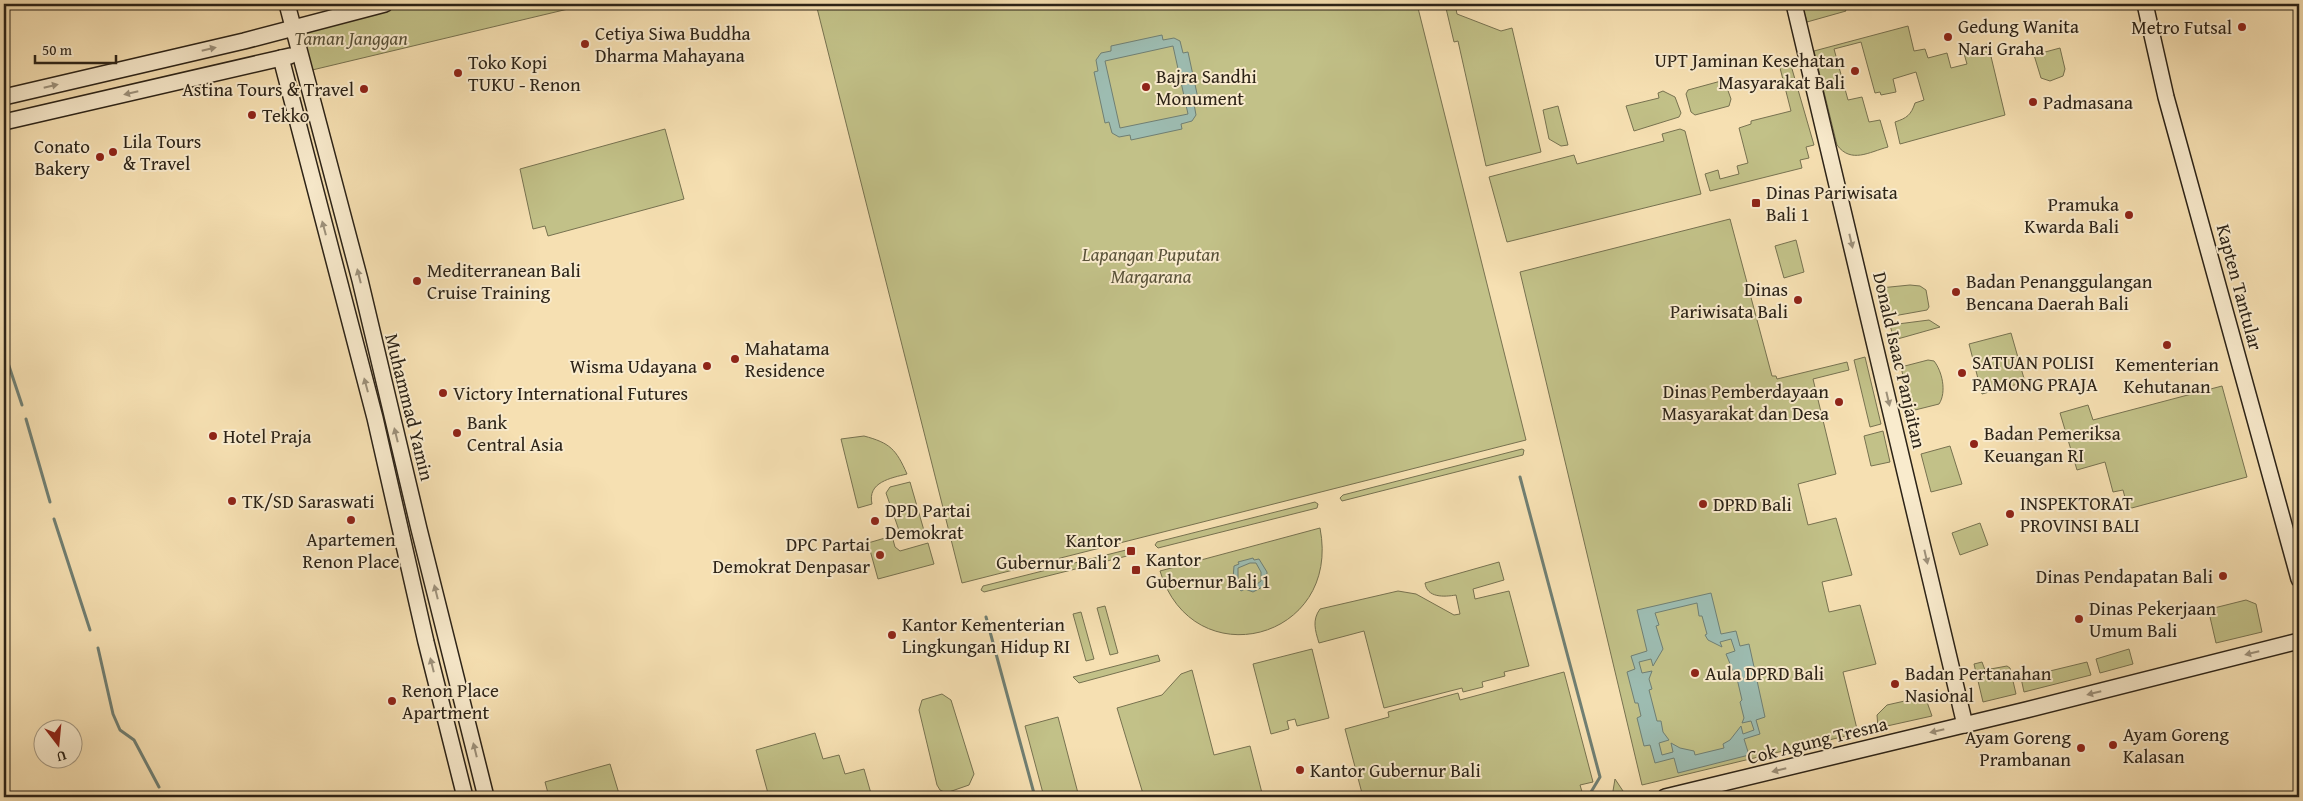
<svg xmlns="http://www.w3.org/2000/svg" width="2303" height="801" viewBox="0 0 2303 801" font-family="'Gentium Book Plus',serif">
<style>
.green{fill:#c2c188;stroke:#777250}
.water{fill:#9dbcb1;stroke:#707f73;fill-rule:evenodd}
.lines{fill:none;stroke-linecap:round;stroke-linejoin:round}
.stream{stroke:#707f73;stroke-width:3}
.secondary-casing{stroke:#2c2317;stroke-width:18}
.secondary{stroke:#f9ebcd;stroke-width:15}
.oneway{fill:#9d917b}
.poi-dot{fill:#8f2418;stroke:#f9ebcd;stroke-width:2}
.labels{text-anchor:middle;stroke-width:4;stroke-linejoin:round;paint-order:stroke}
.poi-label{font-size:19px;fill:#2c2317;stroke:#f9ebcd;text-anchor:start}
.park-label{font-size:19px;font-style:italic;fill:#595239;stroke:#f9ebcd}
.street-label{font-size:19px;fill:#2c2317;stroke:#f9ebcd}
</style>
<rect width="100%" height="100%" fill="#f6e0b2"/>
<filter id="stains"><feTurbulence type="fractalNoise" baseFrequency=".004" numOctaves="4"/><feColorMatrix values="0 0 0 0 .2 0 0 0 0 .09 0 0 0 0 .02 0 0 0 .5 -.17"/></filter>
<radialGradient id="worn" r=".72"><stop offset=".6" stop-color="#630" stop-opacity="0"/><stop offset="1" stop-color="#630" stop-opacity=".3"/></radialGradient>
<!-- green -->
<g class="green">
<path d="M405,4h184l-281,67 -10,-42z"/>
<path d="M816,4h601l109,436 -564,143z"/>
<path d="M1445,4h10l2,10 44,17 11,-3 29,124 -55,14 -28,-125 -4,1z"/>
<path d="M1808,4h35l3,7 -39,11 -5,-17z"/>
<path d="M1908,26l6,25 11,-2 3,9 19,-5 4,15 16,-4 -4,-14 25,-6 17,71 -105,29 -5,-22c12,-4 16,-7 20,-19l9,-3 -8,-28 -23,7 3,13 -15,3 -1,-3 -5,1 -14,-51 -27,7 14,51 14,-3 7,25 11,-2 8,27c-19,5 -37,17 -51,-2l-23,-94z"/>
<path d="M2060,48l5,21 -2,7 -13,5 -9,-3 -7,-23z"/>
<path d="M1790,62l24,83 -8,2 3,11 -9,2 2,8 -92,23 -5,-17 13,-4 2,9 19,-5 -2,-8 11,-3 -9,-35 12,-4v-3l40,-10 -12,-47z"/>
<path d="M1721,81l5,4 5,14 -2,7 -34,9 -4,-3 -5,-18 2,-4z"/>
<path d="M1663,91l12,6 6,16 -2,4 -45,14 -8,-25 33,-8 -1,-5z"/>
<path d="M1558,106l10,39 -7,1 -12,-7 -6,-29z"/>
<path d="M665,129l19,70 -136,37 -3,-10 -12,3 -13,-60z"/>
<path d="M1680,129l5,2 16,63 -194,48 -18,-65 85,-22 3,9 87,-23 -2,-7z"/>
<path d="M1730,219l42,157h4l1,3 70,-17 2,8 -36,9 23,95 -38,10 10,41 28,-7 16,57 -30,7 7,30 31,-7 16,59 -33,8 15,61 -216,52 -122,-513z"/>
<path d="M1796,240l8,32 -20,6 -9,-32z"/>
<path d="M1910,285l10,1 6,4 3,17 -2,3 -39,7 -8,-29z"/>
<path d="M1929,320l11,7 -46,13 -4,-15z"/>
<path d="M2011,333l14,49 -43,12 -13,-50z"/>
<path d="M1865,357l16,67 -11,3 -16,-67z"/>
<path d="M1928,360l6,1c8,10 13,31 5,43l-28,7 -10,-44z"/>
<path d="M2222,386l25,91 -119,32 -5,-19 -10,2 -8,-30 -28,8 -17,-57 28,-8 5,15z"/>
<path d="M1883,431l7,31 -19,4 -7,-30z"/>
<path d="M864,436c26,7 32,13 43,38 -16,4 -40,8 -35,30l-14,4 -17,-69z"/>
<path d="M1950,446l12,38 -31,8 -10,-38z"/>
<path d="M1522,449l2,1 -1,5 -181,46 -2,-3 3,-3z"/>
<path d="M910,482l15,52 -23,5 -16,-46 4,-6z"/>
<path d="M1315,502l3,2 -1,4 -159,40 -3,-3 2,-3z"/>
<path d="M1980,523l8,22 -28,10 -8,-22z"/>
<path d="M1320,528c22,113 -128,150 -160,43z"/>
<path d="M892,536l3,11 5,4 28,-8 6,21 -56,15 -10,-36z"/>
<path d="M1126,550l3,3 -2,3 -143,36 -3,-2 2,-4z"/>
<path d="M1499,562l5,18 -31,9 2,10 34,-8 20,75 -25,6 1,4 -23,6 1,5 -20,5 -1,-4 -78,20 -20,-77 -45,12c-4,-13 -7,-23 1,-34l78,-18 18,3 38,21 6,-1 -4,-19c-12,2 -29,3 -31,-12z"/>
<path d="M2246,600l10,4 6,28 -46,11 -6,-26 4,-9z"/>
<path d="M1105,606l13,47 -8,2 -13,-47z"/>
<path d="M1081,612l13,47 -8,2 -13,-47z"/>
<path d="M1312,649l17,69 -32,8 -2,-7 -8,2 2,8 -18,5 -18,-70z"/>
<path d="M2129,649l4,15 -33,9 -4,-14z"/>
<path d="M1158,655l2,6 -81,22 -6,-6z"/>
<path d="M1982,662l3,8 22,-4 3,2 6,26 -33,8 -9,-38z"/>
<path d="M2087,662l4,13 -67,17 -3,-14z"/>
<path d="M1192,670l22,85 36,-9 13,51h-119l-27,-89 45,-13 19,-21z"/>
<path d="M1564,672l29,110 -13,3 3,10 -8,2h-212l-18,-68 44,-12 -1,-5 70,-19 2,7z"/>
<path d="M942,694l9,6 23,74 -5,11 -23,8 -6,-3 -3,-5 -18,-75 3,-10z"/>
<path d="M1918,698l9,4 5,14 -54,12 -1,-13 10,-10z"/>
<path d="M1058,717l21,80h-35l-19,-71z"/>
<path d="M815,733l8,26 16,-4 6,19 19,-5 8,28h-103l-13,-47z"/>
<path d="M610,764l10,33h-71l-4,-15z"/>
<path d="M1615,779l12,18h-15z"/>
</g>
<!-- water -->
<g class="water">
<path d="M1162,35l1,5 11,-2 6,3 3,12 5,-1 11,51 -5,1 2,11 -4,6 -11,3 1,5 -51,11 -1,-5 -11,2 -7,-4 -3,-11 -4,1 -11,-51 4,-1 -2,-11 5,-7 10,-2v-5zM1173,46l15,68 -68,14 -15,-67z"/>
<path d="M1253,558l1,2 5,-1 8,13 -1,13 -13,7 -8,-3 -4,2 -8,-12 1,-13 5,-2 -1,-2zM1250,563h6l5,9v9l-8,6 -10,-1 -5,-8v-10z"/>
<path d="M1711,593l10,41 15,-3 4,15 9,-2 16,73 -9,3 4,14 -16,5 5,16 -71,18 -4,-15 -19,5 -5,-18 -6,1 -7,-28 4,-2 -3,-13h-3l-8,-31 8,-3 -4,-13 16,-5 -10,-41zM1697,603l2,13h3l5,18 -2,1 3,5 14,7 -2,-5 11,-3 4,12 -9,3 7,17 2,-1 7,30 -2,2 4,16 -2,5 9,-2 3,9 -11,4 -2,-8 -11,14 -7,4 1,4 -29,7 -1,-4 -14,-3 -9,-5 2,9 -11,3 -3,-12 10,-3 -6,-8 -2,-11h-4l-8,-31 3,-1 -3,-10 3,-8 -10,2 -3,-11 12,-3 2,7 10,-17 -7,-23 3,-1 -4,-12z"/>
</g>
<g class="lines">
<!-- stream -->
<g class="stream">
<path d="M4,351l18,54"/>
<path d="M26,419l24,83"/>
<path d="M1520,477l80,300 -12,20"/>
<path d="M54,519l36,111"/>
<path d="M986,617l49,180"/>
<path d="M98,648l15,66 7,16 14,10 25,47"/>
</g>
<!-- secondary casing -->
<g class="secondary-casing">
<g id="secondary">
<path d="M287,4l73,276 59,249 67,268"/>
<path d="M1794,4l171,721"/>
<path d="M2145,4l21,93 133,482"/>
<path d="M281,58l94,360 51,224 39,155"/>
<path d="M4,97l240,-56 141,-37"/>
<path d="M4,122l286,-66"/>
<path d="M1665,797l361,-87 273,-69"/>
</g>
</g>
<!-- secondary -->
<use href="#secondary" class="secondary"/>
</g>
<!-- one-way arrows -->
<defs><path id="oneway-solid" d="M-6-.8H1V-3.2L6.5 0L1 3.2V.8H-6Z" transform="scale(1.25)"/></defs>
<g class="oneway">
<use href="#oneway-solid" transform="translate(209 49) rotate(-13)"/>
<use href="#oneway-solid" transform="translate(51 86) rotate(-13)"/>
<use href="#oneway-solid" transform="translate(131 93) rotate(167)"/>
<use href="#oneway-solid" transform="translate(324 228) rotate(-105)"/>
<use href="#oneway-solid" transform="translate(1851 241) rotate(77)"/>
<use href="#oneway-solid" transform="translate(359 276) rotate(-104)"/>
<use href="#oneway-solid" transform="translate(366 385) rotate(-105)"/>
<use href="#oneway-solid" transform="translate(1888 399) rotate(77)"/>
<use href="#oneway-solid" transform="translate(396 435) rotate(-104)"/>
<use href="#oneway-solid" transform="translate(1926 557) rotate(77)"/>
<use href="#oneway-solid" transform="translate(436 592) rotate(-104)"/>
<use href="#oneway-solid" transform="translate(2252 653) rotate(166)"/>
<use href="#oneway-solid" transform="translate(432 665) rotate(-104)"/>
<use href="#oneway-solid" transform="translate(2094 693) rotate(166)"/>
<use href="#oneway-solid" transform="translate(1937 731) rotate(167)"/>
<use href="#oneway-solid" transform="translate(475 750) rotate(-104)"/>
<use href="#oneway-solid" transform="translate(1779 770) rotate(166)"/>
</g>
<!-- markers -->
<g class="poi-dot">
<circle cx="2242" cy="27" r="5"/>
<circle cx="1948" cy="37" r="5"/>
<circle cx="585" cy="44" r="5"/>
<circle cx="1855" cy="71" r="5"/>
<circle cx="458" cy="73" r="5"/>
<circle cx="1146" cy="87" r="5"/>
<circle cx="364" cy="89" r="5"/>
<circle cx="2033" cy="102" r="5"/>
<circle cx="252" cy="115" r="5"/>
<circle cx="113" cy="152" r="5"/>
<circle cx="100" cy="157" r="5"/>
<rect x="1751" y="198" width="10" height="10" rx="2.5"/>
<circle cx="2129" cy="215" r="5"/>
<circle cx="417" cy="281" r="5"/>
<circle cx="1956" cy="292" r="5"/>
<circle cx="1798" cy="300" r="5"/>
<circle cx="2167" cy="345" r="5"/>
<circle cx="735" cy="359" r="5"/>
<circle cx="707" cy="366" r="5"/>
<circle cx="1962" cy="373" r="5"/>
<circle cx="443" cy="393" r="5"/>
<circle cx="1839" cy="402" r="5"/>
<circle cx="457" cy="433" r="5"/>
<circle cx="213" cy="436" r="5"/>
<circle cx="1974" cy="444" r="5"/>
<circle cx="232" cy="501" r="5"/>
<circle cx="1703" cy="504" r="5"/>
<circle cx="2010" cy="514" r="5"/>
<circle cx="351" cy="520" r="5"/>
<circle cx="875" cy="521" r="5"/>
<rect x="1126" y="546" width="10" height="10" rx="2.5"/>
<circle cx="880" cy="555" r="5"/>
<rect x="1131" y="565" width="10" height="10" rx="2.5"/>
<circle cx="2223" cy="576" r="5"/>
<circle cx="2079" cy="619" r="5"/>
<circle cx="892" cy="635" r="5"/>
<circle cx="1695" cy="673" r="5"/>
<circle cx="1895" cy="684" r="5"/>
<circle cx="392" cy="701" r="5"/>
<circle cx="2113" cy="745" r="5"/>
<circle cx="2081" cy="748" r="5"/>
<circle cx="1300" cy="770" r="5"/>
</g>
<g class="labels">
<!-- poi labels -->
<g class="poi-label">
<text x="1958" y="33">Gedung Wanita<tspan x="1958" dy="22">Nari Graha</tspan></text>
<text x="2232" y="34" text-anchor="end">Metro Futsal</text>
<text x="595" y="40">Cetiya Siwa Buddha<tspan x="595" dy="22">Dharma Mahayana</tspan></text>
<text x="1845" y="67" text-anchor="end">UPT Jaminan Kesehatan<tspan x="1845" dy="22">Masyarakat Bali</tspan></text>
<text x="468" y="69">Toko Kopi<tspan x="468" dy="22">TUKU - Renon</tspan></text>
<text x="1156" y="83">Bajra Sandhi<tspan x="1156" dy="22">Monument</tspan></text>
<text x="354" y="96" text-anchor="end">Astina Tours &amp; Travel</text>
<text x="2043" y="109">Padmasana</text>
<text x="262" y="122">Tekko</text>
<text x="123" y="148">Lila Tours<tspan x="123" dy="22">&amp; Travel</tspan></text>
<text x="90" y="153" text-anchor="end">Conato<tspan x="90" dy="22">Bakery</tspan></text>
<text x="1766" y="199">Dinas Pariwisata<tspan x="1766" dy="22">Bali 1</tspan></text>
<text x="2119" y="211" text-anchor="end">Pramuka<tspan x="2119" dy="22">Kwarda Bali</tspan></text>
<text x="427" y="277">Mediterranean Bali<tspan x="427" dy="22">Cruise Training</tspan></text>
<text x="1966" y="288">Badan Penanggulangan<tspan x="1966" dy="22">Bencana Daerah Bali</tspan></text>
<text x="1788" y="296" text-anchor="end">Dinas<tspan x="1788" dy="22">Pariwisata Bali</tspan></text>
<text x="745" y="355">Mahatama<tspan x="745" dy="22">Residence</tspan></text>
<text x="1972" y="369">SATUAN POLISI<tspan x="1972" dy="22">PAMONG PRAJA</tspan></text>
<text x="2167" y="371" text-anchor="middle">Kementerian<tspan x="2167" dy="22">Kehutanan</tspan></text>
<text x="697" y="373" text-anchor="end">Wisma Udayana</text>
<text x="1829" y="398" text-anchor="end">Dinas Pemberdayaan<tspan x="1829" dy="22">Masyarakat dan Desa</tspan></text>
<text x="453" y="400">Victory International Futures</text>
<text x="467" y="429">Bank<tspan x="467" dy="22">Central Asia</tspan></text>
<text x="1984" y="440">Badan Pemeriksa<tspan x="1984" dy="22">Keuangan RI</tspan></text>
<text x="223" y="443">Hotel Praja</text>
<text x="242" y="508">TK/SD Saraswati</text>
<text x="2020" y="510">INSPEKTORAT<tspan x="2020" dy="22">PROVINSI BALI</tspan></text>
<text x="1713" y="511">DPRD Bali</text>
<text x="885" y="517">DPD Partai<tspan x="885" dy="22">Demokrat</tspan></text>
<text x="351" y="546" text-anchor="middle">Apartemen<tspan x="351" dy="22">Renon Place</tspan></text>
<text x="1121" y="547" text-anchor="end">Kantor<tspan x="1121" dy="22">Gubernur Bali 2</tspan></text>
<text x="870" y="551" text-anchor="end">DPC Partai<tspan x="870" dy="22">Demokrat Denpasar</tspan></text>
<text x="1146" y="566">Kantor<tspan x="1146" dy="22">Gubernur Bali 1</tspan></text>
<text x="2213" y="583" text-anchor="end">Dinas Pendapatan Bali</text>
<text x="2089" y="615">Dinas Pekerjaan<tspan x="2089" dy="22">Umum Bali</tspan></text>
<text x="902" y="631">Kantor Kementerian<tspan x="902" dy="22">Lingkungan Hidup RI</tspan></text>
<text x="1705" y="680">Aula DPRD Bali</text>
<text x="1905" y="680">Badan Pertanahan<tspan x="1905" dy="22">Nasional</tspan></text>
<text x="402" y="697">Renon Place<tspan x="402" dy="22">Apartment</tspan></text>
<text x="2123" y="741">Ayam Goreng<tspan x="2123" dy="22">Kalasan</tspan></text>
<text x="2071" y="744" text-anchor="end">Ayam Goreng<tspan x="2071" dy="22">Prambanan</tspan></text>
<text x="1310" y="777">Kantor Gubernur Bali</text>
</g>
<!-- park labels -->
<g class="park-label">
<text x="351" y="45">Taman Janggan</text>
<text x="1151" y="261">Lapangan Puputan<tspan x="1151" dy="22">Margarana</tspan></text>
</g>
<!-- street labels -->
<g class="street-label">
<text transform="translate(2240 287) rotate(75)" y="7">Kapten Tantular</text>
<text transform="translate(1900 360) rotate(77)" y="7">Donald Isaac Panjaitan</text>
<text transform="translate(410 407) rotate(76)" y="7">Muhammad Yamin</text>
<text transform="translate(1817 740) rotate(-14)" y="7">Cok Agung Tresna</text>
</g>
</g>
<!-- margin -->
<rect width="2303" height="801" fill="none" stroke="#f6e0b2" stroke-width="20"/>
<rect x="5" y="5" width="2293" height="791" fill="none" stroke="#2c2317" stroke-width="2.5"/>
<rect x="10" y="10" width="2283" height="781" fill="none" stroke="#2c2317"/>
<!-- north arrow -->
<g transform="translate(58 744) rotate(164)"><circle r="24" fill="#f9ebcd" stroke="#a79b84"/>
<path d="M0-4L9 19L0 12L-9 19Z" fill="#8f2418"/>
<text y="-8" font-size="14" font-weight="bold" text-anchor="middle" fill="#2c2317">U</text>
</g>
<!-- scale -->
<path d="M35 55v8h81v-8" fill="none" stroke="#2c2317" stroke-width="2.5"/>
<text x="42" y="55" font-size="15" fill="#2c2317" stroke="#f9ebcd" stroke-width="4" paint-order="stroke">50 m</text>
<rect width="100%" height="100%" filter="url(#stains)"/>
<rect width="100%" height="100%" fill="url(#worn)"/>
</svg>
